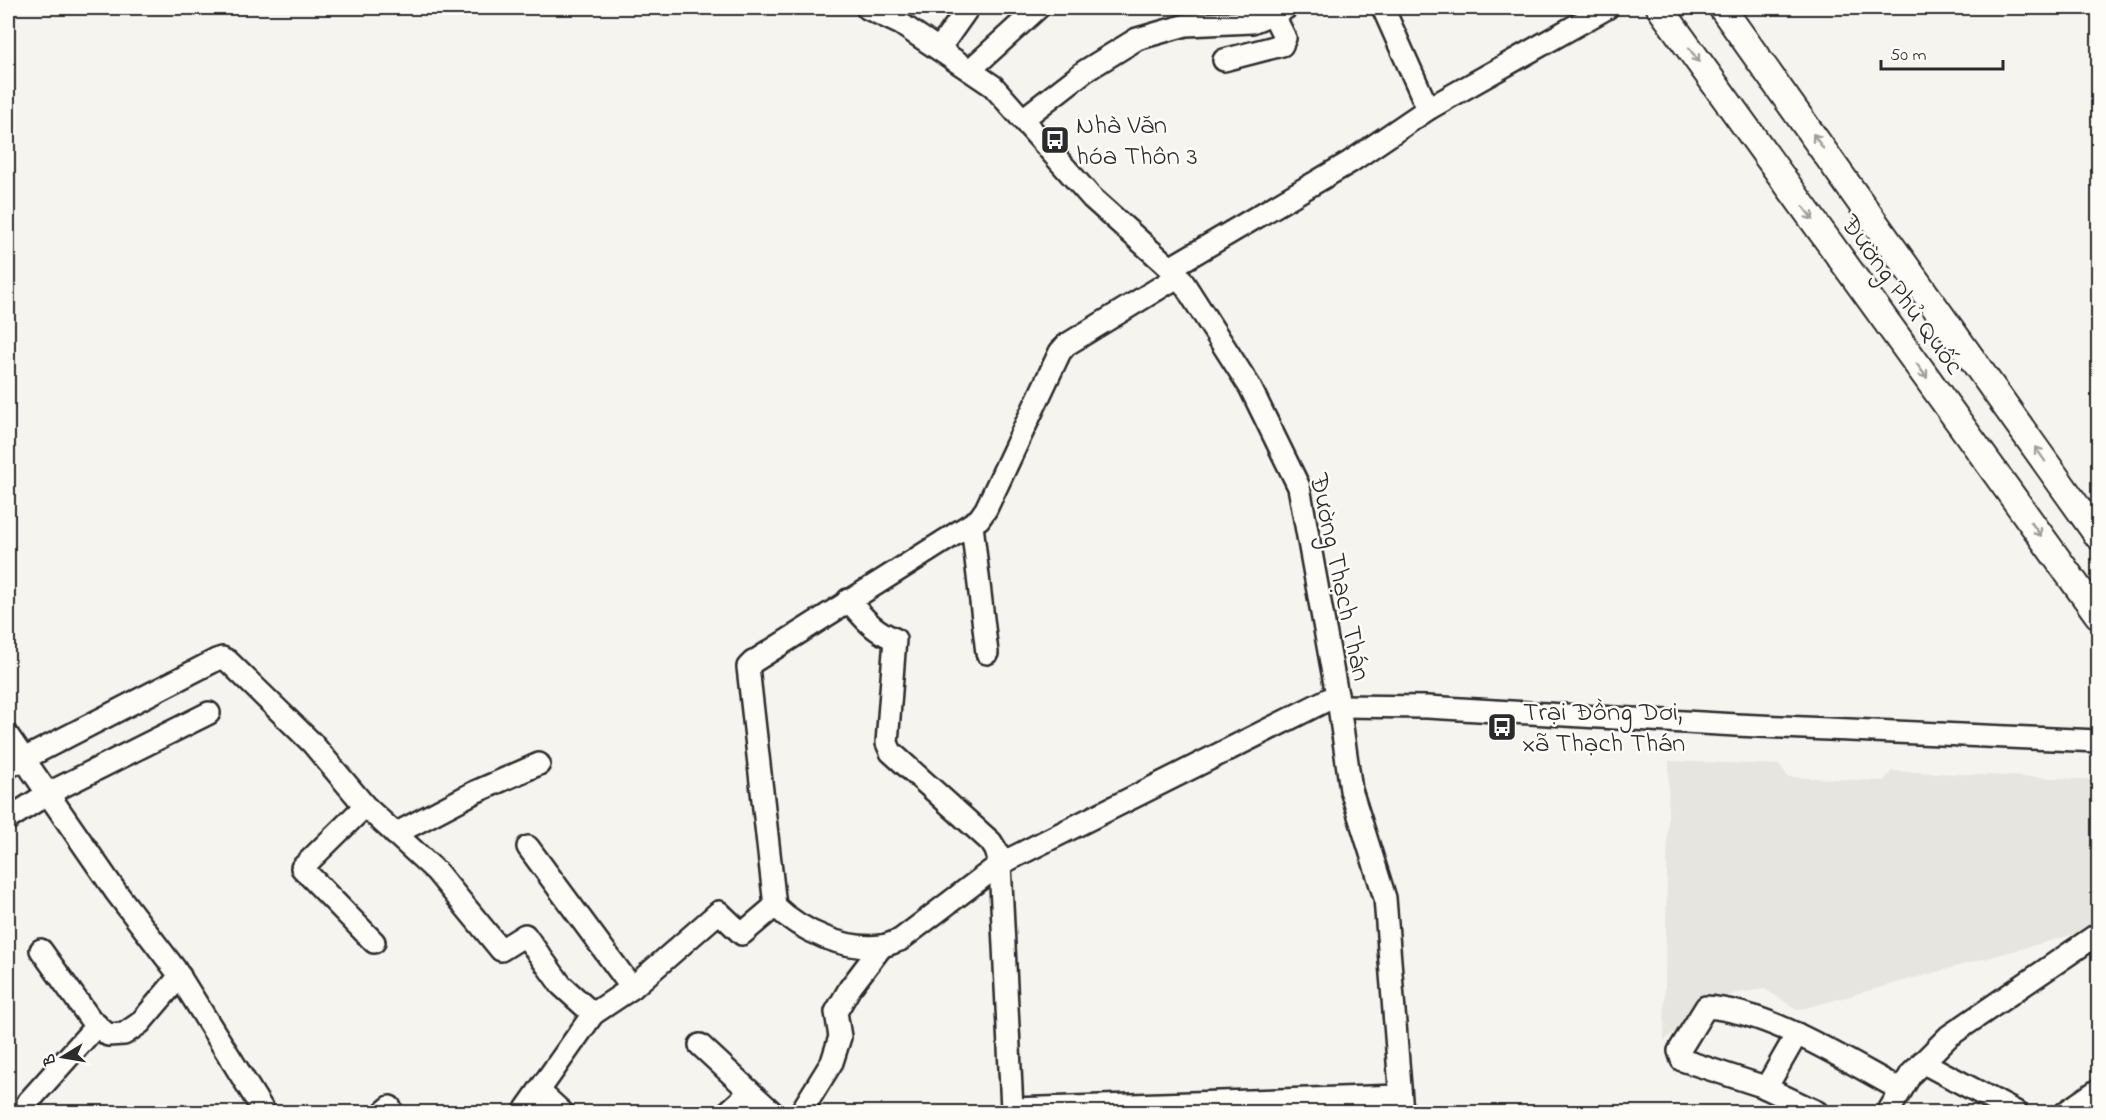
<svg xmlns="http://www.w3.org/2000/svg" width="2106" height="1120" viewBox="0 0 2106 1120" font-family="'Indie Flower',sans-serif">
<style>
.built{fill:#e6e5e0}
.lines{fill:none;stroke-linecap:round;stroke-linejoin:round}
.minor-casing{stroke:#2b2b2b;stroke-width:26}
.major-casing{stroke:#2b2b2b;stroke-width:30}
.minor{stroke:#fdfcf7;stroke-width:21}
.major{stroke:#fdfcf7;stroke-width:26}
.oneway{stroke:#9e9e9b}
.labels{text-anchor:middle;stroke-width:5;stroke-linejoin:round;paint-order:stroke}
.poi-label{font-size:27px;fill:#2b2b2b;stroke:#fdfcf7;text-anchor:start}
.street-label{font-size:27px;fill:#2b2b2b;stroke:#fdfcf7}
</style>
<rect width="100%" height="100%" fill="#f5f4ef"/>
<filter id="ink" filterUnits="userSpaceOnUse"><feTurbulence type="fractalNoise" baseFrequency=".0167" numOctaves="2"/><feDisplacementMap in="SourceGraphic" scale="12" xChannelSelector="R" yChannelSelector="G"/><feConvolveMatrix kernelMatrix="1 2 1 2 8 2 1 2 1" color-interpolation-filters="sRGB"/></filter>
<g filter="url(#ink)">
<!-- built -->
<path class="built" d="M1669,761l111,4 8,12 96,4 8,-10 206,9v116l-6,25 -17,13 -277,76 -33,-21 -29,4 -37,17 -35,31z"/>
<g class="lines">
<!-- minor casing -->
<g class="minor-casing">
<g id="minor">
<path d="M867,8l34,16 92,62 99,112 87,78 71,111 49,100 40,219 12,84 34,108 17,214"/>
<path d="M1383,8l45,101"/>
<path d="M939,49l29,-41"/>
<path d="M1224,60l58,-15 3,-7 -12,-24"/>
<path d="M970,70l68,-62"/>
<path d="M1023,119l62,-48 52,-32 49,-14 66,-3 34,-14"/>
<path d="M1170,268l180,-106 78,-53 179,-101"/>
<path d="M1179,276l-113,69 -6,7 -74,157 -7,10 -226,143 -5,5 27,239c26,25 70,45 107,40 6,-1 12,-4 18,-6l100,-76 337,-169"/>
<path d="M972,525l15,128"/>
<path d="M848,600c16,18 25,31 47,39l-8,104 4,9 100,90 5,8 4,14 12,245 388,-13"/>
<path d="M1339,706l88,1 309,18 362,16"/>
<path d="M8,736l108,156 59,77 89,143"/>
<path d="M8,767l208,-107 6,-2 6,3 84,82 53,63 71,65 65,79 24,-15 36,50 32,29 -67,95"/>
<path d="M365,806l-63,62 72,74"/>
<path d="M8,819l39,-25 162,-81"/>
<path d="M395,834l80,-42 64,-28"/>
<path d="M528,847l104,141 -39,26"/>
<path d="M41,950l50,70 17,15 16,-1 16,-11 40,-47"/>
<path d="M632,988l87,-76 23,22 33,-28"/>
<path d="M700,1045l72,67"/>
<path d="M1922,1062l94,50"/>
<path d="M1766,1088l31,-54"/>
<path d="M539,1091l23,21"/>
<path d="M28,1102l69,-77"/>
<path d="M384,1112l6,-5"/>
<path d="M728,1112l21,-19"/>
<path d="M801,1112l31,-50 8,-25 -4,-25 14,-24 32,-42"/>
<path d="M1817,1112l-55,-26 -80,-26 -3,-9 27,-44c64,4 139,53 195,83"/>
<path d="M1888,1112l23,-38 38,-38 149,-102"/>
<path d="M2066,1112l32,-22"/>
</g>
</g>
<!-- major casing -->
<g class="major-casing">
<g id="major">
<path d="M1660,8l438,607"/>
<path d="M1722,8l376,528"/>
</g>
</g>
<!-- minor -->
<use href="#minor" class="minor"/>
<!-- major -->
<use href="#major" class="major"/>
</g>
<!-- one-way arrows -->
<defs><path id="oneway-shaft" d="M-6 0H5M1.5-3L5.5 0L1.5 3" fill="none" stroke-width="1.6" stroke-linecap="round" stroke-linejoin="round" transform="scale(1.5)"/></defs>
<g class="oneway">
<use href="#oneway-shaft" transform="translate(1694 55) rotate(54)"/>
<use href="#oneway-shaft" transform="translate(1818 141) rotate(-125)"/>
<use href="#oneway-shaft" transform="translate(1808 213) rotate(54)"/>
<use href="#oneway-shaft" transform="translate(1922 371) rotate(54)"/>
<use href="#oneway-shaft" transform="translate(2040 454) rotate(-125)"/>
<use href="#oneway-shaft" transform="translate(2036 529) rotate(54)"/>
</g>
</g>
<!-- icons -->
<defs>
<g id="bus-square" transform="scale(1.5)"><rect x="-9" y="-9" width="18" height="18" rx="4" fill="#2b2b2b" stroke="#fdfcf7"/><path d="M-5-6H5V4H4V6H2V4H-2V6H-4V4H-5ZM-3.5-4V0h7V-4ZM-3.5 1.2v1.5H-2V1.2ZM2 1.2v1.5H3.5V1.2Z" fill="#fff"/></g>
</defs>
<g fill-rule="evenodd">
<use href="#bus-square" x="1055" y="140"/>
<use href="#bus-square" x="1502" y="727"/>
</g>
<g class="labels">
<!-- poi labels -->
<g class="poi-label">
<text x="1076" y="133">Nhà Văn<tspan x="1076" dy="31">hóa Thôn 3</tspan></text>
<text x="1523" y="720">Trại Đồng Dơi,<tspan x="1523" dy="31">xã Thạch Thán</tspan></text>
</g>
<!-- street labels -->
<g class="street-label">
<text transform="translate(1903 294) rotate(54)" y="9">Đường Phủ Quốc</text>
<text transform="translate(1341 577) rotate(78)" y="9">Đường Thạch Thán</text>
</g>
</g>
<!-- margin -->
<rect width="2106" height="1120" fill="none" stroke="#fdfcf7" stroke-width="30"/>
<rect x="15" y="15" width="2076" height="1090" fill="none" stroke="#2b2b2b" stroke-width="2" filter="url(#ink)"/>
<!-- north arrow -->
<g transform="translate(63 1057) rotate(259)" stroke="#fdfcf7" stroke-width="4.5" paint-order="stroke">
<path d="M0-4.5L10 22L0 15L-10 22Z" fill="#2b2b2b"/>
<text y="-9" font-size="16" font-weight="bold" text-anchor="middle" fill="#2b2b2b">B</text>
</g>
<!-- scale -->
<path d="M1881 60v9h122v-9" fill="none" stroke="#2b2b2b" stroke-width="3"/>
<text x="1890" y="60" font-size="18" fill="#2b2b2b" stroke="#fdfcf7" stroke-width="4.5" paint-order="stroke">50 m</text>
</svg>
